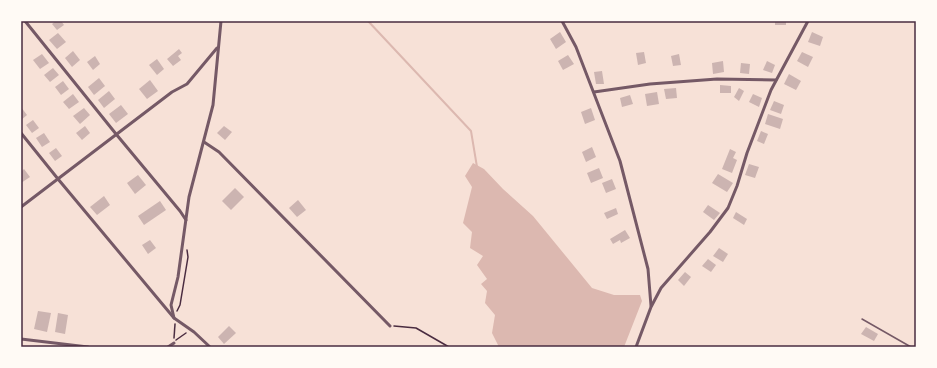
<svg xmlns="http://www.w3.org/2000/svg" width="937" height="368" viewBox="0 0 937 368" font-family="Arial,sans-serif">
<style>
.water{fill:#dcb8b0}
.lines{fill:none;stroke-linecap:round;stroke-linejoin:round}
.stream{stroke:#dcb8b0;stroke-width:2}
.building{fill:#ccb4b1}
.path{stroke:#4a2c40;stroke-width:1.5}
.service{stroke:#755966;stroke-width:1.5}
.minor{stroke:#755966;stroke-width:3}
.neatline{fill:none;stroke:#4a2c40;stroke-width:1.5}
</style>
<rect width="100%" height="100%" fill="#f7e1d7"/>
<!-- water -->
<path class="water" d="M473,163l11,6 19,20 30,27 59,72 22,7h26l2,6 -18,46h-125l-7,-14 3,-18 -10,-12 2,-12 -6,-7 6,-5 -10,-14 6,-9 -13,-8 2,-16 -9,-9 9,-36 -7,-11z"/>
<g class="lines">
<!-- stream -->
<path class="stream" d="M368,21l103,110 6,36"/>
</g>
<!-- building -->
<g class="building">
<path d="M56,21h5l3,4 -7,5 -5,-6z"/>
<rect x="775" y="21" width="11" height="4"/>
<path d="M560,32l6,10 -10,7 -6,-10z"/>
<path d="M812,32l11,5 -3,9 -12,-4z"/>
<path d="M58,33l8,9 -9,7 -8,-9z"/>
<path d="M179,49l3,4 -4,3 3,4 -8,6 -6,-7z"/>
<path d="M73,51l7,9 -8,7 -7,-9z"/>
<path d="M644,52l2,11 -8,2 -2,-12z"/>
<path d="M802,52l11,5 -5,10 -11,-6z"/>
<path d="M42,54l7,9 -9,6 -7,-9z"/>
<path d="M679,54l2,11 -8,1 -2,-10z"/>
<path d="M568,55l6,9 -11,6 -5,-9z"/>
<path d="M95,56l5,8 -7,6 -6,-8z"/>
<path d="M157,59l7,10 -7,6 -8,-10z"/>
<path d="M723,61l1,11 -11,2 -1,-11z"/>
<path d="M767,61l8,4 -3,8 -9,-3z"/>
<path d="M741,63l9,1 -1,10 -9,-1z"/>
<path d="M53,68l6,7 -9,7 -6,-7z"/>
<path d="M602,71l2,13h-8l-2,-12z"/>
<path d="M789,74l12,7 -5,9 -12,-6z"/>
<path d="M99,78l6,8 -11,9 -6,-8z"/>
<path d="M150,80l8,11 -11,8 -8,-10z"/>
<path d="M63,81l6,8 -8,6 -6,-8z"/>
<path d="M720,85l11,1v7h-11z"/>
<path d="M676,88l1,10 -11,1 -2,-10z"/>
<path d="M739,88l5,3 -5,10 -5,-4z"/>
<path d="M109,91l6,8 -11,9 -6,-8z"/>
<path d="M657,92l2,12 -12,2 -2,-12z"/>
<path d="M73,94l6,8 -10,7 -6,-7z"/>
<path d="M753,94l9,4 -3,9 -10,-5z"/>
<path d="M630,95l3,9 -11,3 -2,-9z"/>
<path d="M774,101l10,4 -3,9 -11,-4z"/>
<path d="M121,105l7,9 -12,9 -7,-9z"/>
<path d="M21,107l6,8 -6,5z"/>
<path d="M84,108l6,7 -10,9 -7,-8z"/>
<path d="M591,108l4,12 -10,4 -4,-12z"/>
<path d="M768,114l15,5 -3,10 -15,-5z"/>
<path d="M33,120l6,8 -7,5 -6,-8z"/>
<path d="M85,126l5,7 -8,7 -6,-7z"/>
<path d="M224,126l8,6 -7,8 -8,-7z"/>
<path d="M761,131l7,3 -4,10 -7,-3z"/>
<path d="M44,133l6,9 -8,5 -6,-9z"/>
<path d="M592,147l4,10 -10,5 -4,-10z"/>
<path d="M56,148l6,8 -7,5 -6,-8z"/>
<path d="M730,149l6,3 -3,6 4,2 -5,13 -10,-4z"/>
<path d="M749,164l10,3 -4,11 -10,-3z"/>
<path d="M599,168l4,10 -12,5 -4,-10z"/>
<path d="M24,169l6,8 -9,6v-11z"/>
<path d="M718,174l15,9 -6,9 -15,-9z"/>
<path d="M138,175l8,10 -11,9 -8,-11z"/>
<path d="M612,179l4,10 -10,4 -4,-10z"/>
<path d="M235,188l9,9 -13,13 -9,-9z"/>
<path d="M104,196l6,9 -13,10 -7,-8z"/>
<path d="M298,200l8,10 -9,7 -8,-9z"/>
<path d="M160,201l6,9 -22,15 -6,-9z"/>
<path d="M708,205l12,8 -6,7 -11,-8z"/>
<path d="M616,208l2,6 -11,5 -3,-6z"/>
<path d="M736,212l11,7 -3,6 -11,-7z"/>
<path d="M625,230l5,8 -9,5 -1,-3 -7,4 -3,-5z"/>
<path d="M150,240l6,8 -8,6 -6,-9z"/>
<path d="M719,248l9,6 -5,8 -10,-6z"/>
<path d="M708,259l8,6 -5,7 -9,-6z"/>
<path d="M685,272l6,5 -7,9 -6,-6z"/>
<path d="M38,311l13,2 -4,19 -13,-3z"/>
<path d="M58,313l10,2 -3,19 -10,-2z"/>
<path d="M229,326l7,7 -12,11 -6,-7z"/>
<path d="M866,327l12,7 -4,7 -13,-7z"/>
</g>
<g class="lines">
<!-- path -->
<g class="path">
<path d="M177,311l3,-6 8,-48 -1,-7"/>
<path d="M394,326l22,2 33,19"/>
<path d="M174,338l1,-14"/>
<path d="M176,340l10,-7"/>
</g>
<!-- service -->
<path class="service" d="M862,319l49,28"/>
<!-- minor -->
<g class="minor">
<path d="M25,21l91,113 64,77 6,9"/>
<path d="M562,21l14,26 44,114 28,108 3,37"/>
<path d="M594,92l56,-8 67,-5 59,1"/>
<path d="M21,133l37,46 116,139 20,14 16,15"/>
<path d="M204,142l15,10 171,174"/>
<path d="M21,207l151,-115 15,-8 30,-36"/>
<path d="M174,318l-3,-13 7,-28 11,-80 24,-92 8,-84"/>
<path d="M21,339l67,8"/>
<path d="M168,347l6,-4"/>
<path d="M636,347l15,-40 10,-19 49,-56 18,-24 9,-22 10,-33 24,-63 37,-69"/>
</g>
</g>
<!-- border -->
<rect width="937" height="368" fill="none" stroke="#fffaf5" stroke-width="44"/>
<rect x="22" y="22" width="893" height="324" class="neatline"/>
</svg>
